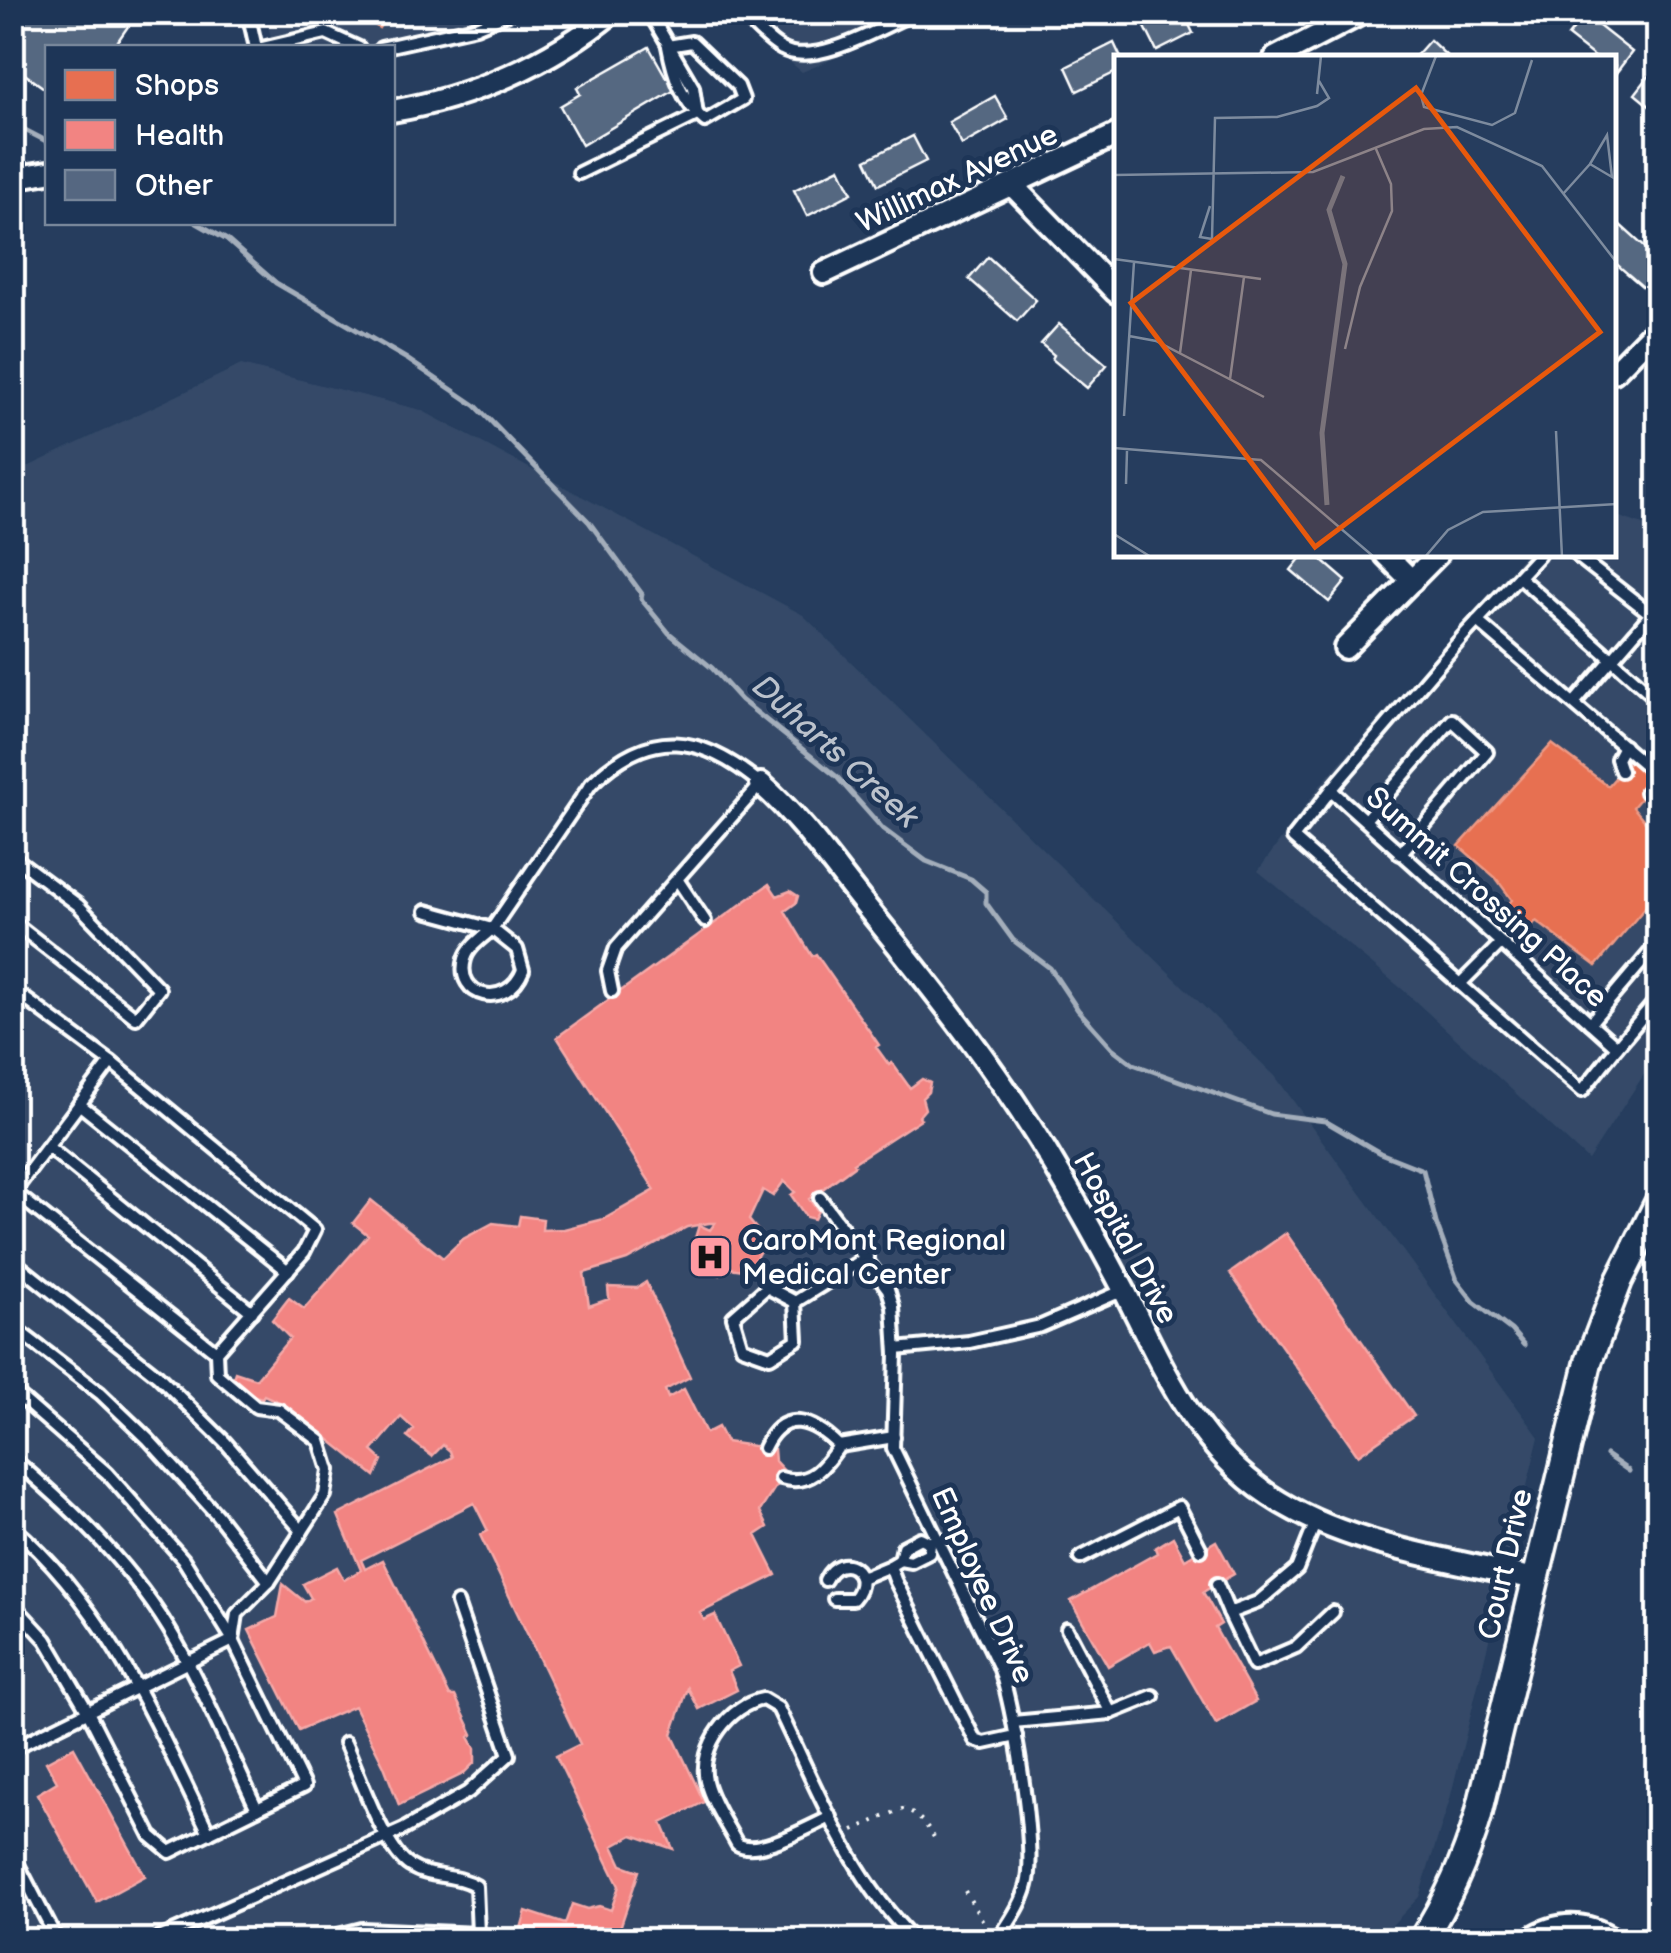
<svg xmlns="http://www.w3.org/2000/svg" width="1671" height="1953" viewBox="0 0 1671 1953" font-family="'Balsamiq Sans',sans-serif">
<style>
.built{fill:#344a68}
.shops{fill:#e76f51;stroke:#ee9a85;stroke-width:2.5}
.health{fill:#f28482;stroke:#f6a9a8;stroke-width:2.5}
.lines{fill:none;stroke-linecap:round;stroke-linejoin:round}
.stream{stroke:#a4aebb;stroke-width:5}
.building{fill:#556781;stroke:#fff;stroke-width:2.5}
.service-casing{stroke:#fff;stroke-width:18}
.minor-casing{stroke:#fff;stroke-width:28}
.tertiary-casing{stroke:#fff;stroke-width:32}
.path{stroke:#fff;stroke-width:4;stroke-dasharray:2.5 8;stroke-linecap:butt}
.service{stroke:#1d3557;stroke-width:10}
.minor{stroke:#1d3557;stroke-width:20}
.tertiary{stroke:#1d3557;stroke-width:25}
.labels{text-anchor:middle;stroke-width:10;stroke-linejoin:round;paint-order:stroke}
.street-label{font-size:30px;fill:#fff;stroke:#1d3557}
.poi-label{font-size:30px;fill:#fff;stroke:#1d3557;text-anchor:start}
.water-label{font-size:32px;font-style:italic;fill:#bbc2cc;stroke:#1d3557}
.inset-river{fill:none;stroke:#67788e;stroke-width:5}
.inset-road{fill:none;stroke:#7d8b9e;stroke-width:2.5}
.view{fill:#e8590c;fill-opacity:0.15;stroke:#e8590c;stroke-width:5}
.inset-edge{fill:none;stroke:#fff;stroke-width:5}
</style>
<rect width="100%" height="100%" fill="#263d5e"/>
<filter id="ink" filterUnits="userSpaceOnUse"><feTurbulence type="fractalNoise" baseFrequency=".01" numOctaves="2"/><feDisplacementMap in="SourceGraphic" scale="20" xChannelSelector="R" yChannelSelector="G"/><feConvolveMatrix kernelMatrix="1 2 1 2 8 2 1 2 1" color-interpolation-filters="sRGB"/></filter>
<g filter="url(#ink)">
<!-- built -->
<g class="built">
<path d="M264,13h258l-15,9 -121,26 -112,-1z"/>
<path d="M731,13h210l-139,59z"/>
<path d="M241,365l180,45 382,205 472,461 264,361 -89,362 -31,98 -41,43h-1355l-10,-21v-1445z"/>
<path d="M1614,515l44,15v523l-70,107 -186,-171 -144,-118 64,-88 202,-228h90z"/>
</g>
<!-- shops -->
<g class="shops">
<path d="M356,12h33l-10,16z"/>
<path d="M1552,744l56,42 21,-24 8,2 17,18 -21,25 25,30v55l-62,74 -60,-45 -21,24 -17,-8 -9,-12 23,-25 -16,-22 -37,-32z"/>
</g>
<!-- health -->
<g class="health">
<path d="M769,884l8,12 13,-5 8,5 -2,7 -11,8 27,45 4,-2 63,91 -3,2 13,18 3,-2 18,25 12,-9 8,4 -2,9 -6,6 3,11 -6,7 2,3 -68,44 2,2 -46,34 9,12 -4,8 -8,-2 -15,-22 4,-3 -11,-11 -11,15 -10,-6 -14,30 11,13 1,16 -8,14 -10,7 -21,-3 -2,8 -16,-7 -6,-12 -3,-18 4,-13 11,5 5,-7h-6l-22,4 -60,33 -43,13 5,33 20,-7 -1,-12 29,1 9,-6 44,95 -25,13 3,8 16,-9 22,44 12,-6 8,15 48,7 1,12 10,11 -25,39 8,16 -12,8 20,40 -76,38 4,7 11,-5 24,51 -10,5 8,19 -38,19 -11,-21 -16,46 32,68 -42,21 11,26 -40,-14 -20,11 9,19 17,6 -23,69h-110l2,-4 10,3 8,-28 39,13 7,-20 15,5 12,-3 12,4 8,-24 -63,-130 24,-12 -100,-209 8,-4 -14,-28 -113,57 4,9 18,-9 67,136h5l18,38 -4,3 6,11v14l-12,12 -64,31 -15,-39 -30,-60 -55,24 -50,-100 28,-13 6,-33 22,18 6,-4 -8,-14 34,-17 7,13 17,-10 -23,-55 114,-58 -2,-6 -7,-6 -11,11 -25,-19 7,-8 -13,-12 -29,34 10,9 -7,16 -89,-71 -22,-10 -2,3 -24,-7 2,-7 -8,-3 3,-9 21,7 34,-41 -18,-18 17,-22 15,11 64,-74 -15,-12 18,-23 72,58 20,-19 30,-16 25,3 2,-10 23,3 -1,11 22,-1 40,-10 51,-29 -98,-153z"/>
<path d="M1286,1233l128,183 -56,39 -128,-182z"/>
<path d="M1173,1537l12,22 31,-18 18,33 -31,18 18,32 -6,4 41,73 -40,23 -45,-78 -16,5 -5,-9 -42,24 -37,-65 86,-48 -2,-5z"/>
<path d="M74,1747l71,129 -48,26 -60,-108 20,-12 -11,-20z"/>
</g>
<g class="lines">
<!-- stream -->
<g class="stream">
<path d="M23,129l25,13"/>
<path d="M195,222l32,18 49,43 131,76 69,47 113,116 53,72 -1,5 28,34 43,35 29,32 96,77 46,52 43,32 45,18 15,13v11l27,37 37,28 28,42 34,38 21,16 138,50 54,7 55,32 43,17 13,53 21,57 17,22 37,28 13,15"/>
<path d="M1606,1455l23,16"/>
</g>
</g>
<!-- building -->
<g class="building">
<path d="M12,12h126l-25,36h-65l-1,42 -35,-25z"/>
<path d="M1168,12h15l10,21 -36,18 -13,-26z"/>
<path d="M1585,15l47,37 -16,21 -2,-15h-18l-28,-22z"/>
<path d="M1430,40l19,18h-35z"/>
<path d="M1114,43l7,15h-5v14l-39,19 -11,-24z"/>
<path d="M649,47l17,30 11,-7 8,14 -103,61 -22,-39 20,-12 -3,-6z"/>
<path d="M1653,71l5,5v37l-23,-19z"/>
<path d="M995,96l13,23 -46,26 -13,-23z"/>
<path d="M913,136l13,25 -48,24 -12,-25z"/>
<path d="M840,168l12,25 -45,23 -13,-26z"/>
<path d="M1619,224l39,35v25l-7,10 -37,-32v-31z"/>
<path d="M988,257l48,43 -19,21 -48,-42z"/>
<path d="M1059,324l48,41 -20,23 -35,-29 2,-4 -13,-11z"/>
<path d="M1303,555h13l30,26 -17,21 -38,-32z"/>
</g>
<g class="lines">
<!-- service casing -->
<g class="service-casing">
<g id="service">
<path d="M248,12l8,36"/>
<path d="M649,12l44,75 4,27"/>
<path d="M740,12c13,12 27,29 42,37 33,19 102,-23 134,-37"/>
<path d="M692,42l46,44 5,13 -38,22c-23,-19 -32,-47 -37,-75z"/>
<path d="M262,48l64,-15 33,15"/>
<path d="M381,48l95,-21 35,-15"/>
<path d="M579,173l118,-58"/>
<path d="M1539,555l-74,79 -134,156 286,257 41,-49"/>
<path d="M1576,555l75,59 7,-11"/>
<path d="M1519,577l139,123"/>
<path d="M1477,621l181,155"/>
<path d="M1574,703l77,-89 7,6"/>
<path d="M1621,771l-4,-12 7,-13"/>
<path d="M1331,790l-38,48 289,253 35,-44"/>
<path d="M1646,792l12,5"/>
<path d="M1365,820l87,-100 35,32 -87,102"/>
<path d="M12,856l66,49 81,84 -23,29 -124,-97"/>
<path d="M677,879l28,42"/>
<path d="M426,911l66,18 99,-145c59,-58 110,-50 170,0l-145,164 -8,23 4,20"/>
<path d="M492,929l25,20 6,21c-16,41 -69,27 -58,-11 4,-13 18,-22 27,-30z"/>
<path d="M1460,984l41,-41"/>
<path d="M12,989l99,73"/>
<path d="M1590,1023l68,-80"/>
<path d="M79,1104l209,167"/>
<path d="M48,1147l204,165"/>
<path d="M14,1192l202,160"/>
<path d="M12,1194l99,-132 204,168 -11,22 -88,100 1,22 39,33 23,3 41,31 9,29 -4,25 -12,19 -44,68 -32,32 -4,26"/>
<path d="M820,1198l68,91 5,17 3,48 -3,94 105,216c15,36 39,186 29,221 -5,20 -19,38 -29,55"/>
<path d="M12,1260l145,115 68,67 77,89"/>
<path d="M795,1302l-28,-15 -34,30 9,30 28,10 27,-17 -2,-38 72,-45"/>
<path d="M12,1326l88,67 48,46 69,76 52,67"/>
<path d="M896,1349l73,-7 72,-16 83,-36"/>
<path d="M12,1390l95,83 76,86 50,81 71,146 -134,66 -19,-16 -64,-126 -41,-70 -34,-37"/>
<path d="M839,1446l55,-9"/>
<path d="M764,1448c19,-41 49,-28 75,-2 -15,21 -29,41 -58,32"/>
<path d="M12,1458c63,53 123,111 164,183 31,54 54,112 81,168"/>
<path d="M1316,1521l-19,48 -39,33 -29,11 25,52 42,-18 37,-35"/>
<path d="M12,1526c96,82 143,196 197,307"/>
<path d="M930,1543l-10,-5 -17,9 -3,13 11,2 18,-9 1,-10 7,-5"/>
<path d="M1080,1558l99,-51 22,43"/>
<path d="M900,1560l-10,6 5,14 80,160 9,3 32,-7"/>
<path d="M861,1578l29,-12"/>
<path d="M825,1580c16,-32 51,-7 28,19h-19"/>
<path d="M1217,1584l12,29"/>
<path d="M1067,1629l44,84"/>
<path d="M1013,1722l98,-9 42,-17"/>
<path d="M12,1749l221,-109"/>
<path d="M831,1817c-23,10 -73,40 -94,27 -10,-19 -26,-42 -31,-63 -8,-34 24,-76 57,-82l15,9c39,80 72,169 137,232"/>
<path d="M12,1853l45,87"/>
<path d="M155,1940l249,-111 64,-37 41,-37 -52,-152"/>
<path d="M318,1940l44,-11 116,5 -2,-48c-21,-13 -46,-7 -66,-20 -26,-16 -51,-93 -65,-123"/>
</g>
</g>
<!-- minor casing -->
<g class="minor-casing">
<g id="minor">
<path d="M1275,58l89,-46"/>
<path d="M392,111c78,-13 159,-48 220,-99"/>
<path d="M12,178l36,-6"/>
<path d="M1013,186l103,106"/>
<path d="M824,273l292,-138"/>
<path d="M1614,372l44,-45"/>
<path d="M1386,555l26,26"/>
<path d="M1345,648l92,-93"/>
<path d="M761,784c40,35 71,80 104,121 70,86 139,173 195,270 23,39 45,79 66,119 38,76 70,152 143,201 76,51 178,63 266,84"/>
<path d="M1529,1940c28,-19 57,-19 85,0"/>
</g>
</g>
<!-- tertiary casing -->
<g class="tertiary-casing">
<path id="tertiary" d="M1422,1940c25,-39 43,-78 56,-123l111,-457 30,-79 39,-78"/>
</g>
<!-- path -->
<g class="path">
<path d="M853,1830l49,-21c20,7 26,18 36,35"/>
<path d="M965,1891l22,37"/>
</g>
<!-- service -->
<use href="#service" class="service"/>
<!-- minor -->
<use href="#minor" class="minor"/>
<!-- tertiary -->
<use href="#tertiary" class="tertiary"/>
</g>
</g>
<!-- icons -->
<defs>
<g id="hospital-square" transform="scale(2.25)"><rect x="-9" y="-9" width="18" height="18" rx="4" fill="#ff9aa2" stroke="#1d3557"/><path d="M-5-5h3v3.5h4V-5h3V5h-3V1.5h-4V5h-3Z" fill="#111"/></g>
</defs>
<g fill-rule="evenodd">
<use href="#hospital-square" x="710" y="1257"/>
</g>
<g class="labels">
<!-- street labels -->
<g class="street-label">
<text transform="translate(957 178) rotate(-25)" y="10">Willimax Avenue</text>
<text transform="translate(1487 897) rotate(42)" y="10">Summit Crossing Place</text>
<text transform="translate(1126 1238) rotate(62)" y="10">Hospital Drive</text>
<text transform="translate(1505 1564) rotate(-77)" y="10">Court Drive</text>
<text transform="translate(983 1585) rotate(66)" y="10">Employee Drive</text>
</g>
<!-- poi labels -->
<g class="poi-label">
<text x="742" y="1250">CaroMont Regional<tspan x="742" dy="34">Medical Center</tspan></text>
</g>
<!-- water labels -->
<g class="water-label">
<text transform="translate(836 751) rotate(42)" y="11">Duharts Creek</text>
</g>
</g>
<!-- overview -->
<g transform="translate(1114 55)">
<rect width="502" height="502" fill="#263d5e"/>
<path class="inset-river" d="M213,450l-5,-72 23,-169 -16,-54 14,-34"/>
<path class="inset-road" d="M322,1l-15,39 3,12 68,18 23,-12 17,-53M203,39l4,-38M0,120l199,-3 111,-43 33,-2 85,39 75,97M449,139l27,-30 22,13 -5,-42 -17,29M96,151l-10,31 12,2 3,-121 62,-1 40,-11 12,-8 -10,-17M0,204l147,20M15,281l27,5 108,56M231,294l15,-62 32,-76 -1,-27 -15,-35M66,298l11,-83M116,324l14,-102M10,361l10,-154M442,376l6,126M0,393l147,12 113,97M12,429l1,-33M0,479l37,23M311,502l23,-27 35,-18 134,-8"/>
<path class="view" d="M302,33l184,244 -285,215 -184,-244z"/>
<rect width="502" height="502" class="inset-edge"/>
</g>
<!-- margin -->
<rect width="1671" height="1953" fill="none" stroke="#1d3557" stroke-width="50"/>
<rect x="25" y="25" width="1621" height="1903" fill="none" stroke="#fff" stroke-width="4" filter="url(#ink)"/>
<!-- legend -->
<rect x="45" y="45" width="350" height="180" fill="#1d3557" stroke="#77869a" stroke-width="2.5"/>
<rect x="65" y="70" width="50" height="30" fill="#e76f51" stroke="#77869a" stroke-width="2.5"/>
<text x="135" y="95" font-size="30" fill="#ffffff">Shops</text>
<rect x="65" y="120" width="50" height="30" fill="#f28482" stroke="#77869a" stroke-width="2.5"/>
<text x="135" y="145" font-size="30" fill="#ffffff">Health</text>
<rect x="65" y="170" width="50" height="30" fill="#556781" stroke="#77869a" stroke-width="2.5"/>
<text x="135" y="195" font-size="30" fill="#ffffff">Other</text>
</svg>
